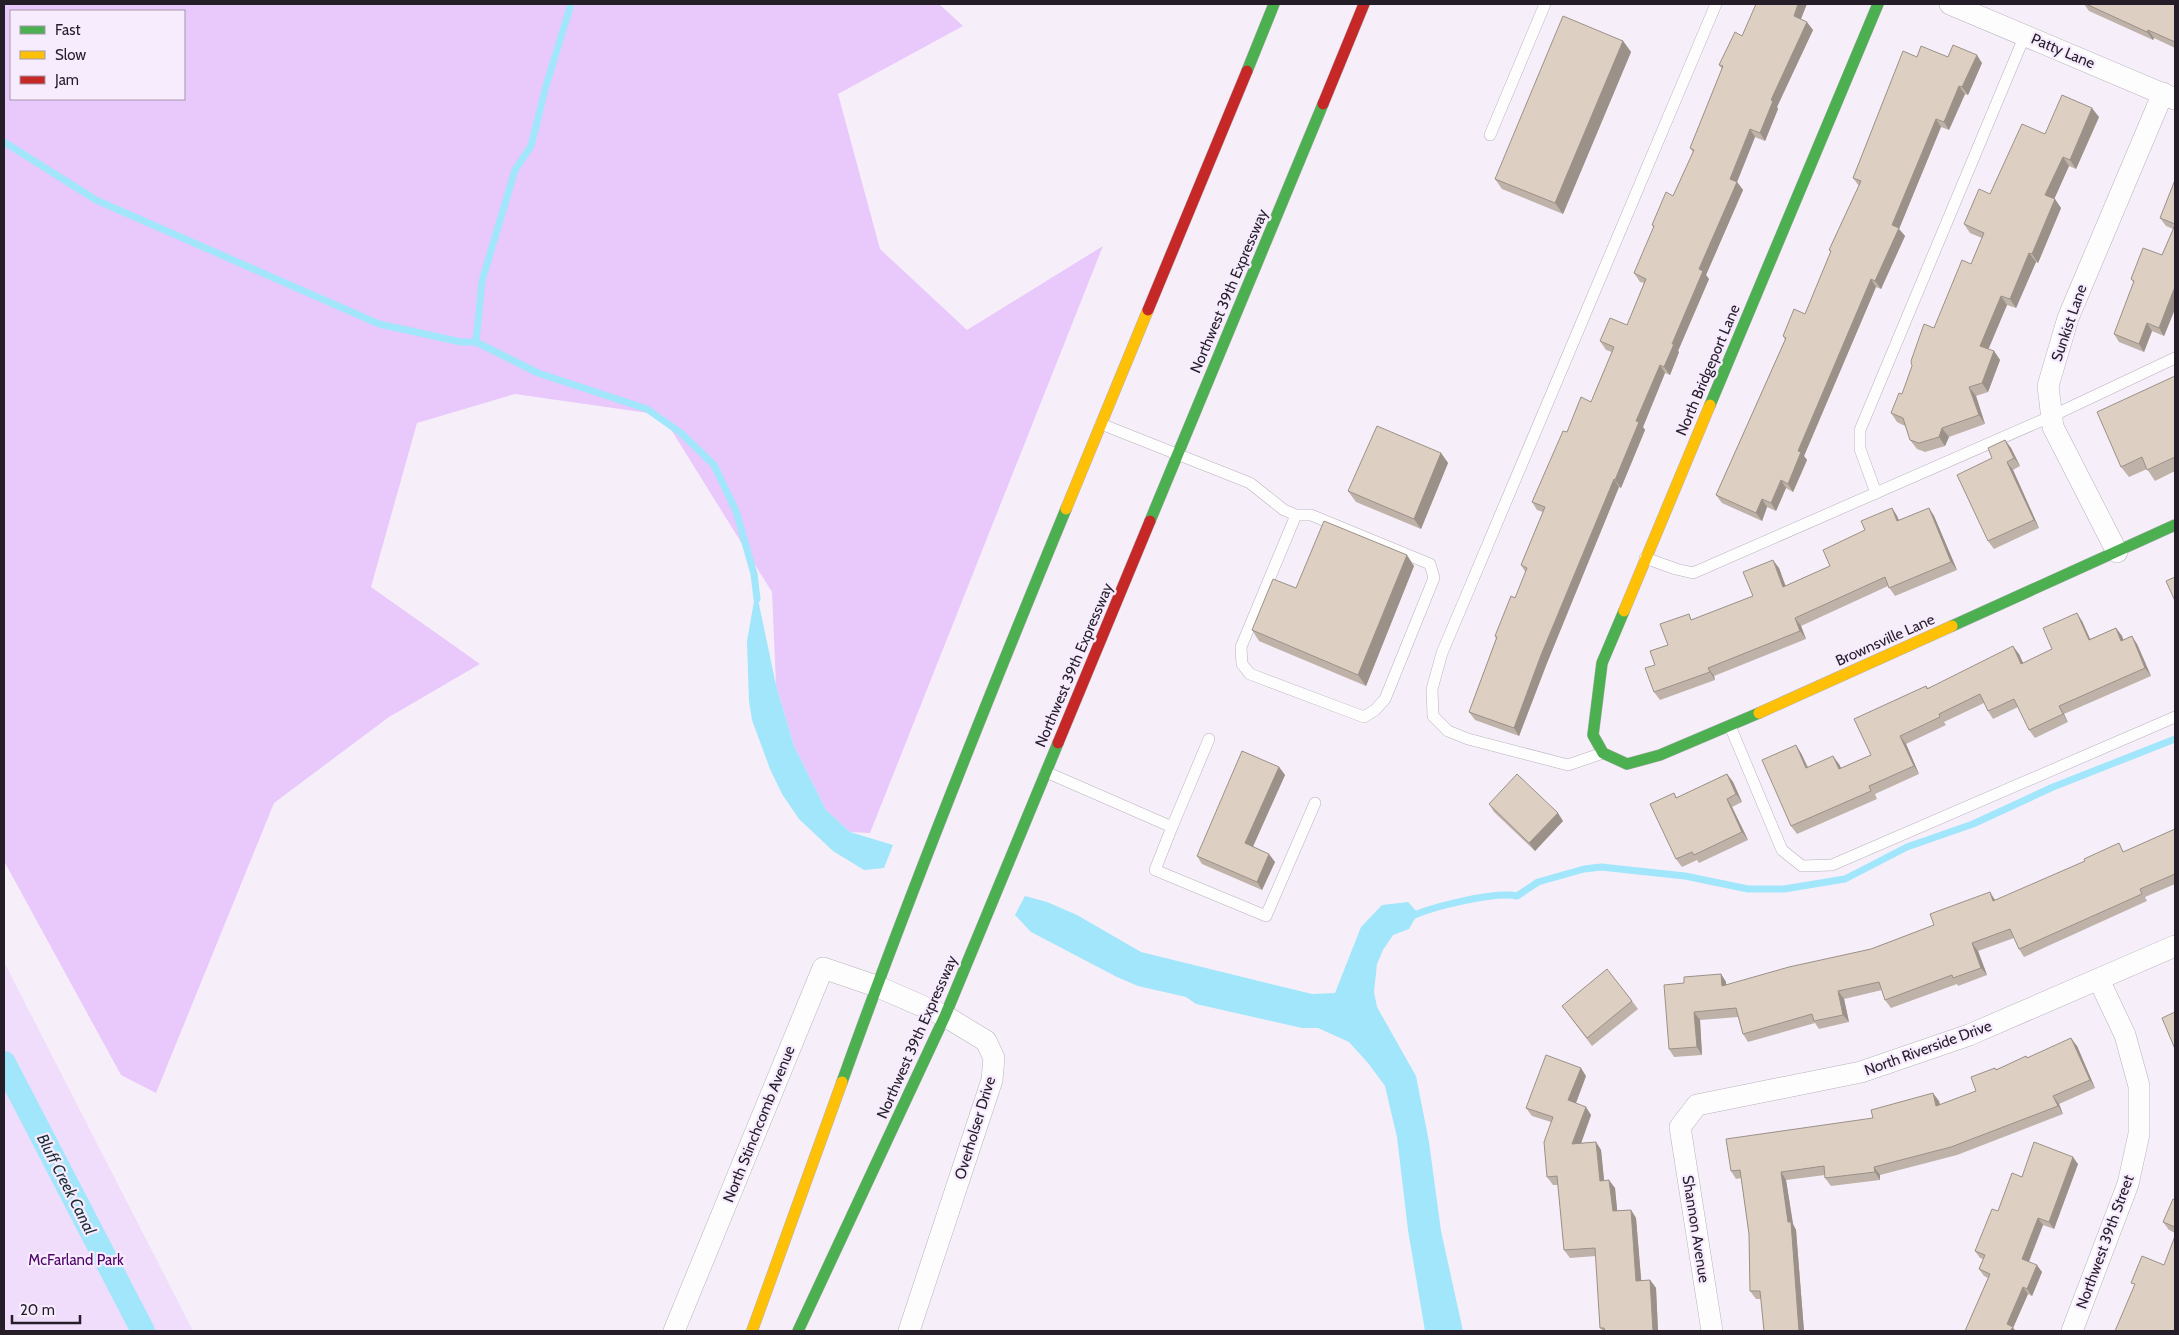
<svg xmlns="http://www.w3.org/2000/svg" width="2179" height="1335" viewBox="0 0 2179 1335" font-family="Cabin,sans-serif">
<style>
.green{fill:#f0ddfb}
.forest{fill:#e9c8fb;fill-rule:evenodd}
.water{fill:#a1e6fb}
.lines{fill:none;stroke-linecap:round;stroke-linejoin:round}
.stream{stroke:#a1e6fb;stroke-width:7}
.canal{stroke:#a1e6fb;stroke-width:24}
.lane-casing{stroke:#b8b2bc;stroke-width:12}
.street-casing{stroke:#b8b2bc;stroke-width:22}
.fast-casing{stroke:#b8b2bc;stroke-width:12}
.slow-casing{stroke:#b8b2bc;stroke-width:12}
.jam-casing{stroke:#b8b2bc;stroke-width:12}
.lane{stroke:#fefdfe;stroke-width:11}
.street{stroke:#fefdfe;stroke-width:21}
.fast{stroke:#4caf50;stroke-width:11}
.slow{stroke:#ffc107;stroke-width:11}
.jam{stroke:#c62828;stroke-width:11}
.wall{fill:#bfb2a8}
.shaded-wall{fill:#9b9188}
.building{fill:#decfc3;stroke:#9b9188}
.labels{text-anchor:middle;stroke-width:4.5;stroke-linejoin:round;paint-order:stroke}
.street-label{font-size:15px;fill:#251e29;stroke:#f7ebfe}
.park-label{font-size:15px;fill:#4d0167;stroke:#f7ebfe}
.water-label{font-size:16px;font-style:italic;fill:#1b3238;stroke:#f7ebfe}
</style>
<rect width="100%" height="100%" fill="#f6effa"/>
<!-- green -->
<path class="green" d="M4,962l189,369h-189z"/>
<!-- forest -->
<path class="forest" d="M4,4h935l24,22 -125,68 42,155 87,81 136,-84 -233,587 -20,-1 -24,-22 -32,-64 -18,-61 -4,-93 -110,-177 -147,-21 -98,29 -46,164 109,77 -91,53 -115,86 -118,290 -35,-18 -117,-214zM11,11h173v88h-173z"/>
<!-- water -->
<g class="water">
<path d="M756,590l20,95 18,61 32,64 24,22 43,13 -9,23 -20,2 -31,-19 -34,-32 -17,-25 -12,-25 -18,-49 -3,-19 -2,-60z"/>
<path d="M1025,896l22,6 30,13 64,37 171,42 23,-1 26,-66 21,-22 26,-3 10,11 -9,16 -16,6 -10,15 -6,14 -3,28 3,15 39,69 13,66 12,89 22,100h-38l-17,-101 -11,-93 -12,-51 -17,-23 -19,-21 -31,-14h-16l-106,-24 -10,-7 -48,-11 -21,-9 -86,-45 -16,-17z"/>
</g>
<g class="lines">
<!-- stream -->
<g class="stream">
<path d="M4,142l92,58 283,124 82,18h15l62,31 109,36 34,24 33,32 22,46 18,63 3,25"/>
<path d="M476,342l6,-61 33,-111 16,-24 15,-60 25,-82"/>
<path d="M1410,917c21,-10 85,-26 107,-21l21,-14 46,-13 17,-2 84,9 63,13h36l61,-10 62,-32 66,-23 80,-37 122,-48"/>
</g>
<!-- canal -->
<path class="canal" d="M4,1063l139,268"/>
<!-- lane casing -->
<g class="lane-casing">
<g id="lane">
<path d="M1490,135l55,-131"/>
<path d="M1101,424l149,59 34,27 12,5 -55,132 1,17 8,10 114,43 11,-7 10,-11 49,-121 -4,-14 -119,-49h-15"/>
<path d="M1876,493l-16,-44v-19l165,-395"/>
<path d="M1645,558l31,11 17,4 359,-157 123,-58"/>
<path d="M1730,726l52,124 20,16 30,-1 343,-148"/>
<path d="M1603,753l-35,12 -100,-26 -20,-8 -15,-15 -1,-27 10,-36 274,-649"/>
<path d="M1046,772l126,55 -17,43 111,46 49,-113"/>
<path d="M1172,827l37,-88"/>
</g>
</g>
<!-- street casing -->
<g class="street-casing">
<g id="street">
<path d="M1950,4l225,95"/>
<path d="M2117,552l-64,-125 -5,-41 20,-68 95,-225"/>
<path d="M674,1331l149,-363 53,18 69,30 41,25 8,17 -2,22 -83,251"/>
<path d="M1712,1331l-32,-204 17,-22 164,-33 108,-37 206,-89"/>
<path d="M2072,1331l56,-147 11,-50v-48l-14,-51 -26,-55"/>
</g>
</g>
<!-- fast casing -->
<g class="fast-casing">
<g id="fast">
<path d="M1247,71l27,-67"/>
<path d="M1710,405l168,-401"/>
<path d="M1150,521l173,-417"/>
<path d="M1624,611l-22,52 -9,72 10,18 24,11 33,-9 99,-42"/>
<path d="M1952,626l223,-101"/>
<path d="M842,1082c69,-193 146,-384 224,-573"/>
<path d="M798,1331l147,-315 113,-273"/>
</g>
</g>
<!-- slow casing -->
<g class="slow-casing">
<g id="slow">
<path d="M1066,509l82,-199"/>
<path d="M1624,611l86,-206"/>
<path d="M1759,713l193,-87"/>
<path d="M752,1331l90,-249"/>
</g>
</g>
<!-- jam casing -->
<g class="jam-casing">
<g id="jam">
<path d="M1323,104l41,-100"/>
<path d="M1148,310l99,-239"/>
<path d="M1058,743l92,-222"/>
</g>
</g>
<!-- lane -->
<use href="#lane" class="lane"/>
<!-- street -->
<use href="#street" class="street"/>
<!-- fast -->
<use href="#fast" class="fast"/>
<!-- slow -->
<use href="#slow" class="slow"/>
<!-- jam -->
<use href="#jam" class="jam"/>
</g>
<!-- wall -->
<g class="wall">
<path d="M2084,4h91v44l-21,-10 -1,2 -64,-29z"/>
<path d="M1801,19l12,11 -36,77 1,2 -13,32 -10,-4 -18,45 6,8 -37,85 3,4 -31,72 1,1 -9,23 -5,-2 -22,54 2,3 -24,58 -2,-1 -72,176 -28,73 -44,-16 -6,-8 27,-73 -1,-3 20,-38 11,-25 -5,-8 22,-53 -6,-2 -5,-8 35,-70 24,-30 21,-50 -6,-2 -6,-9 27,-16 17,-42 -4,-1 -6,-9 20,-45 -2,-3 21,-29 20,-44 -3,-4 32,-79 -3,-4 23,-29z"/>
<path d="M1623,41l8,11 -68,162 -61,-25 -7,-10z"/>
<path d="M1917,57h31l34,6 -14,32 -3,-1 -16,36 -8,-3 -42,102 6,7 -24,53 -5,-2 -72,169 3,4 -14,32 -7,-4 -10,23 -9,-4 -5,14 -40,-18 -6,-8 69,-155 -2,-4 22,-22 26,-62 -2,-2 30,-64 -6,-8z"/>
<path d="M2099,117l-23,52 -7,-3 -15,33 7,9 -23,55 -2,-1 -20,46 -9,-3 -19,44 6,2 6,9 -12,32 -12,4 9,28 -36,13 -4,9 -20,6 -8,-3 -7,-9 -5,-14 -8,-4 -6,-9 11,-19 32,-66 37,-64 11,-26 -12,-5 -6,-9 26,-30 55,-60z"/>
<path d="M2175,180v129l-11,27 -12,-5 -8,21 -25,-10 -5,-8 20,-51 -3,-4 31,-24 11,-26 -7,-3 -6,-8z"/>
<path d="M2175,376v95l-20,10 -8,-12 -18,8 -8,-10z"/>
<path d="M2005,440l6,8 9,18 -7,4 26,58 -45,21 -6,-8 4,-83z"/>
<path d="M1441,453l7,10 -27,66 -65,-27 -8,-11z"/>
<path d="M1892,508l5,8 2,4 30,-12 5,8 23,54 -62,26 -7,-10 -87,40 5,13 -92,37 1,4 -55,20 -6,-8 1,-27 13,-20 25,-25 60,-24 26,-28 6,18 45,-20 35,-36z"/>
<path d="M1414,566l-48,120 -107,-45 -7,-11z"/>
<path d="M2082,621l8,18 26,-11 6,8 1,4 14,4 14,32 -87,38 4,8 -33,16 -6,-8 -11,-23 -25,12 -5,-8 -4,-8 -40,19 2,3 -40,19 13,30 -44,20 2,5 -80,35 -6,-8 10,-73 7,14 31,-3 2,4 30,-13 55,-69 2,2 91,-34 4,9 29,-14z"/>
<path d="M1279,767l6,8 -32,71 22,16 -13,28 -60,-26 -5,-8z"/>
<path d="M1727,774l6,8 9,20 -10,5 16,33 -49,23 -2,-3 -15,7 -6,-8 -2,-66 3,5z"/>
<path d="M1489,804l74,17 -28,30 -41,-39z"/>
<path d="M2175,829v55l-30,13 2,4 -123,56 -5,-8 -5,-11 -36,13 9,24 -29,11 -1,-2 -66,24 -6,-8 -3,-10 -38,9 5,23 -30,7 -4,-6 -67,19 -5,-8 -5,-17 -38,3 2,35 -28,2 -5,-8 15,-66 37,-9 5,8v3l145,-36 63,-24 61,-25 130,-48z"/>
<path d="M1632,1001l6,8 -46,37 -30,-40z"/>
<path d="M2077,1046l18,42 -36,16 4,10 -106,41 -77,20v5l-49,6 -6,-8v-3l-39,5 7,44 3,6 8,101h-40l-3,-32h-5l-6,-8 -1,-57 -8,-56 -5,1 -5,-8 142,-53 66,-17 1,4 36,-14 21,-22 30,-11z"/>
<path d="M1586,1076l-10,27 15,12 -10,28 15,-1 5,8 3,31 11,7 2,23 14,-1 5,8 5,63 9,-1 6,8 2,43h-55l-3,-3 -4,-72 -26,2 -6,-8 -6,-65h-5l-6,-8 4,-55 -19,-6 -6,-8z"/>
<path d="M2078,1164l-24,65 -11,-4 -14,37 13,10 -10,24 -4,-2 -15,34 3,3h-51l23,-53 -4,-2 -5,-7 4,-10 -3,-1 -5,-7 23,-40 24,-34z"/>
<path d="M2175,1200v33l-6,-3 -6,-8z"/>
</g>
<!-- shaded-wall -->
<g class="shaded-wall">
<path d="M1798,4h9l-8,20 -5,-8z"/>
<path d="M1807,22l6,8 -36,77 1,2 -13,32 -5,-8 11,-33z"/>
<path d="M2148,30l6,8 -1,2 -6,-8z"/>
<path d="M1623,41l8,11 -68,162 -8,-11z"/>
<path d="M1977,55l5,8 -14,32 -6,-8z"/>
<path d="M1959,86l6,8 -16,36 -5,-8z"/>
<path d="M2092,108l7,9 -23,52 -6,-9z"/>
<path d="M1936,119l5,8 -42,102 6,7 -24,53 -6,-8 17,-56z"/>
<path d="M1750,129l5,8 -18,45 6,8 -37,85 3,4 -31,72 1,1 -9,23 -6,-8 66,-188z"/>
<path d="M2063,157l6,9 -17,38 -7,-9z"/>
<path d="M2055,199l6,9 -23,55 -6,-9z"/>
<path d="M2029,253l7,9 -20,46 -6,-9z"/>
<path d="M1871,279l5,8 -72,169 3,4 -14,32 -5,-8 10,-33z"/>
<path d="M2174,289l1,2v18l-11,27 -5,-8z"/>
<path d="M2001,296l6,9 -21,50 -6,-9z"/>
<path d="M2147,323l5,8 -8,21 -5,-8z"/>
<path d="M1994,351l6,9 -12,32 -6,-9z"/>
<path d="M1660,365l5,8 -22,54 2,3 -24,58 -6,-8 21,-59z"/>
<path d="M1969,387l7,9 9,28 -6,-9z"/>
<path d="M1942,428l7,9 -4,9 -6,-9z"/>
<path d="M2005,440l6,8 9,18 -6,-8z"/>
<path d="M1441,453l7,10 -27,66 -7,-10z"/>
<path d="M2007,462l6,8 26,58 -5,-8z"/>
<path d="M1614,479l5,8 -72,176 -28,73 -5,-8 27,-73z"/>
<path d="M1781,480l5,8 -10,23 -5,-8z"/>
<path d="M1762,499l5,8 -5,14 -6,-8z"/>
<path d="M1892,508l5,8 5,13 -5,-8z"/>
<path d="M1929,508l5,8 23,54 -6,-8z"/>
<path d="M1407,555l7,11 -48,120 -8,-11z"/>
<path d="M1773,560l6,8 10,27 -6,-8z"/>
<path d="M2077,613l5,8 12,27 -5,-8z"/>
<path d="M1795,618l6,8 5,13 -6,-8z"/>
<path d="M2116,628l6,8 5,13 -6,-8z"/>
<path d="M2132,636l5,8 14,32 -6,-8z"/>
<path d="M2013,646l6,8 8,18 -6,-8z"/>
<path d="M1708,668l6,8 1,4 -5,-8z"/>
<path d="M2059,706l5,8 4,8 -5,-8z"/>
<path d="M1900,736l6,8 13,30 -5,-8z"/>
<path d="M1796,745l5,8 10,23 -5,-8z"/>
<path d="M1833,756l6,8 6,13 -6,-8z"/>
<path d="M1279,767l6,8 -34,76 -6,-8z"/>
<path d="M1727,774l6,8 9,20 -6,-8z"/>
<path d="M1727,799l5,8 16,33 -6,-8z"/>
<path d="M1558,813l5,8 -28,30 -6,-8z"/>
<path d="M1269,854l6,8 -13,28 -5,-8z"/>
<path d="M1990,892l5,8 -2,1z"/>
<path d="M1972,943l6,8 9,24 -6,-7z"/>
<path d="M1721,974l5,8 1,12 -5,-8z"/>
<path d="M1838,991l6,8 5,23 -6,-7z"/>
<path d="M1694,1012l6,8 2,35 -5,-8z"/>
<path d="M2071,1038l6,8 18,42 -5,-8z"/>
<path d="M1581,1068l5,8 -12,32 -6,-8z"/>
<path d="M1933,1093l6,8 3,13 -6,-8z"/>
<path d="M2053,1096l6,8 4,10 -5,-8z"/>
<path d="M1586,1107l5,8 -13,37 -6,-8z"/>
<path d="M1596,1142l5,8 4,39 -5,-8z"/>
<path d="M2073,1157l5,7 -24,65 -5,-7z"/>
<path d="M1874,1167l6,8v5l-5,-8z"/>
<path d="M1781,1172l5,8 7,44 3,6 8,101h-5l-11,-109z"/>
<path d="M1609,1180l6,8 3,31 -5,-8z"/>
<path d="M1631,1210l5,8 6,71 -6,-8z"/>
<path d="M2038,1218l5,7 -16,41 -5,-7z"/>
<path d="M2037,1265l5,7 -10,24 -5,-7z"/>
<path d="M1650,1280l6,8 2,43h-5z"/>
<path d="M2023,1287l5,7 -15,34 3,3h-6l-3,-7z"/>
</g>
<!-- building -->
<g class="building">
<path d="M1756,4h42l-4,12 13,6 -36,78 2,1 -13,32 -10,-4 -20,50 7,3 -38,87 4,2 -31,73h2l-10,23 -4,-2 -24,56 3,1 -24,58 -1,-1 -73,176 -27,73 -45,-16 28,-75 -2,-1 16,-40 4,2 12,-30 -6,-3 24,-58 -13,-5 31,-71 4,1 14,-35 10,5 23,-55 -14,-6 10,-23 17,7 19,-46 -12,-6 20,-47 -2,-1 14,-33 7,4 21,-46 -4,-2 33,-82 -4,-1 16,-33 7,4z"/>
<path d="M2086,4h89v38l-27,-12 -1,2z"/>
<path d="M1563,16l60,25 -68,162 -60,-24z"/>
<path d="M1953,45l24,10 -15,32 -3,-1 -15,36 -8,-3 -44,106 7,3 -24,53 -4,-2 -73,172 3,1 -13,32 -7,-4 -10,23 -9,-4 -6,14 -40,-18 70,-157 -3,-2 11,-27 11,5 26,-63 -2,-1 32,-69 -8,-3 50,-127 14,6 4,-11 27,11z"/>
<path d="M2062,95l30,13 -22,52 -7,-3 -18,38 10,4 -23,55 -3,-1 -19,46 -9,-3 -21,50 14,5 -12,32 -13,4 10,28 -37,13 -3,9 -20,6 -9,-3 -7,-22 -12,-5 8,-20 3,1 10,-28 -1,-5 13,-37 10,4 28,-68 9,4 13,-31 -20,-9 15,-35 11,5 32,-70 23,10z"/>
<path d="M2175,180v44l-15,-6z"/>
<path d="M2175,225v65l-1,-1 -15,39 -12,-5 -8,21 -25,-10 20,-53 -3,-2 12,-31 19,7z"/>
<path d="M2175,376v81l-28,13 -5,-13 -21,10 -24,-55z"/>
<path d="M1377,426l64,27 -27,66 -66,-28z"/>
<path d="M2005,440l9,18 -7,4 27,58 -46,21 -31,-66 35,-17 -4,-10z"/>
<path d="M1892,508l5,13 32,-13 22,54 -62,26 -4,-11 -90,41 5,13 -92,37 2,4 -56,20 -9,-24 10,-3 -5,-14 18,-6 -8,-21 29,-10 2,6 62,-24 -10,-24 30,-12 10,27 47,-21 -7,-16 42,-20 -4,-9z"/>
<path d="M1324,521l83,34 -49,120 -106,-45 21,-51 23,9z"/>
<path d="M2175,577v24l-9,-20z"/>
<path d="M2077,613l12,27 27,-12 5,13 11,-5 13,32 -86,38 4,8 -34,16 -15,-31 -26,12 -8,-17 -41,20 1,3 -40,19 14,30 -45,20 2,5 -80,35 -29,-66 34,-15 10,23 27,-12 6,13 32,-14 -17,-36 72,-33 1,3 86,-43 8,18 31,-15 -9,-21z"/>
<path d="M1242,751l37,16 -34,76 24,11 -12,28 -60,-26z"/>
<path d="M1517,774l41,39 -29,30 -40,-39z"/>
<path d="M1727,774l9,20 -9,5 15,33 -48,23 -2,-3 -16,7 -26,-55 24,-11 2,5z"/>
<path d="M2175,829v45l-35,15 2,5 -123,55 -9,-20 -38,14 9,25 -28,10 -1,-3 -67,25 -6,-18 -41,9 5,24 -29,6 -2,-7 -69,20 -7,-26 -42,4 3,35 -28,2 -5,-64 20,-2v-6l37,-3 1,12 67,-19 82,-18 63,-24 -4,-11 60,-22 3,9 92,-40 -1,-2 35,-16 4,9z"/>
<path d="M1607,969l25,32 -45,37 -25,-32z"/>
<path d="M2175,1012v37l-13,-31z"/>
<path d="M2071,1038l19,42 -37,16 5,10 -107,41 -77,20 1,5 -50,6 -1,-12 -43,6 7,50h3l8,109h-35l-4,-40h-10l-1,-57 -9,-64 -9,1 -5,-32 147,-21 -2,-8 62,-17 3,13 40,-15 -5,-14 24,-9 1,2 30,-14 1,2z"/>
<path d="M1546,1055l35,13 -13,32 18,7 -14,37 24,-2 4,39 9,-1 4,31 18,-1 5,71 14,-1 3,51h-48l-1,-3h-4l-5,-80 -31,2 -7,-74 -10,1 -3,-35 9,-25 -27,-9z"/>
<path d="M2034,1142l39,15 -24,65 -11,-4 -16,41 15,6 -10,24 -4,-2 -16,37 6,3 -3,4h-45l25,-57 -11,-5 6,-14 -10,-4 17,-42 6,2 14,-38 10,4z"/>
<path d="M2173,1199l2,1v27l-12,-5z"/>
<path d="M2175,1236v91l-1,4h-59l20,-47 -4,-1 11,-27 22,9z"/>
</g>
<g class="labels">
<!-- street labels -->
<g class="street-label">
<text transform="translate(2063 51) rotate(23)" y="5">Patty Lane</text>
<text transform="translate(1229 291) rotate(-67)" y="5">Northwest 39th Expressway</text>
<text transform="translate(2069 323) rotate(-71)" y="5">Sunkist Lane</text>
<text transform="translate(1708 370) rotate(-67)" y="5">North Bridgeport Lane</text>
<text transform="translate(1885 640) rotate(-24)" y="5">Brownsville Lane</text>
<text transform="translate(1074 665) rotate(-67)" y="5">Northwest 39th Expressway</text>
<text transform="translate(917 1037) rotate(-66)" y="5">Northwest 39th Expressway</text>
<text transform="translate(1928 1048) rotate(-20)" y="5">North Riverside Drive</text>
<text transform="translate(759 1124) rotate(-68)" y="5">North Stinchcomb Avenue</text>
<text transform="translate(975 1128) rotate(-73)" y="5">Overholser Drive</text>
<text transform="translate(1696 1229) rotate(81)" y="5">Shannon Avenue</text>
<text transform="translate(2105 1242) rotate(-70)" y="5">Northwest 39th Street</text>
</g>
<!-- park labels -->
<g class="park-label">
<text x="76" y="1265">McFarland Park</text>
</g>
<!-- water labels -->
<g class="water-label">
<text transform="translate(67 1184) rotate(63)" y="6">Bluff Creek Canal</text>
</g>
</g>
<!-- border -->
<rect width="2179" height="1335" fill="none" stroke="#251e29" stroke-width="10"/>
<!-- legend -->
<rect x="10" y="10" width="175" height="90" fill="#f7ebfe" stroke="#a399a9"/>
<rect x="20" y="26" width="25" height="8" fill="#4caf50" stroke="#a399a9"/>
<text x="55" y="35" font-size="15" fill="#251e29">Fast</text>
<rect x="20" y="51" width="25" height="8" fill="#ffc107" stroke="#a399a9"/>
<text x="55" y="60" font-size="15" fill="#251e29">Slow</text>
<rect x="20" y="76" width="25" height="8" fill="#c62828" stroke="#a399a9"/>
<text x="55" y="85" font-size="15" fill="#251e29">Jam</text>
<!-- scale -->
<path d="M12 1315v8h68v-8" fill="none" stroke="#251e29" stroke-width="2.5"/>
<text x="20" y="1315" font-size="15" fill="#251e29" stroke="#f7ebfe" stroke-width="4" paint-order="stroke">20 m</text>
</svg>
